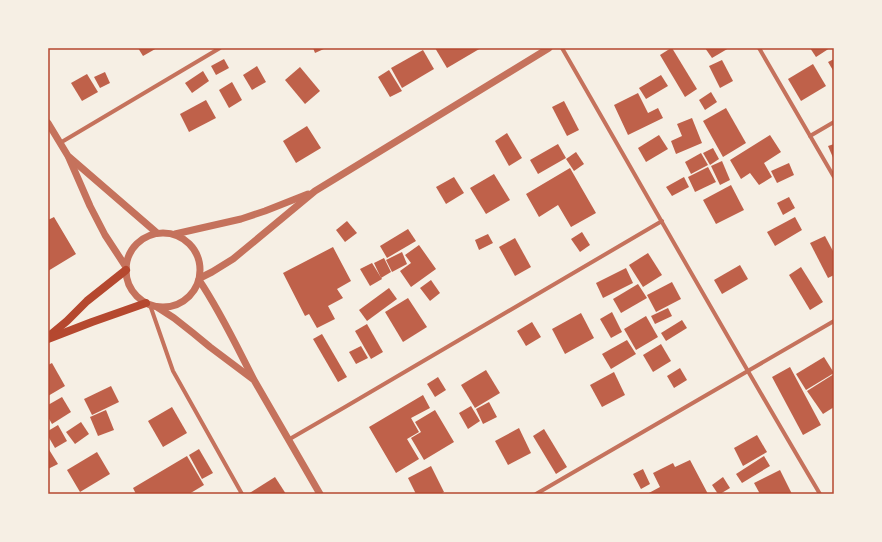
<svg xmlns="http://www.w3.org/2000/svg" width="882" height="542" viewBox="0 0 882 542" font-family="'PT Sans',sans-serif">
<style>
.building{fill:#bf614a}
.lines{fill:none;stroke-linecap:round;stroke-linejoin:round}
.minor{stroke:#c5725c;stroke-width:4}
.tertiary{stroke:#c5725c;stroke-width:7}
.secondary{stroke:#b5482f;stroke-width:8}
.neatline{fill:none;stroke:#b5482f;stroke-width:1.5}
</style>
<rect width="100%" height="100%" fill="#f6efe4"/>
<!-- building -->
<g class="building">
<path d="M138,48h19l-14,8z"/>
<path d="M313,48h13l-11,5z"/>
<path d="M435,48h46l-34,20z"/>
<path d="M671,48h1l25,41 -12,8 -25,-42z"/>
<path d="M705,48h24l-17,10z"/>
<path d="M810,48h20l-14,9z"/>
<path d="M423,50l11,19 -32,19 -11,-20z"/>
<path d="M224,59l5,9 -13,7 -5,-9z"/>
<path d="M834,59v13l-6,-10z"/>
<path d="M722,60l11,21 -13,7 -11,-22z"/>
<path d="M813,64l13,22 -25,15 -13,-22z"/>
<path d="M257,66l9,16 -14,8 -9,-15z"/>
<path d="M300,67l20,24 -15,13 -20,-24z"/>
<path d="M389,70l13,21 -12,6 -12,-20z"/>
<path d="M203,71l6,10 -17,12 -7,-10z"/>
<path d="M105,72l5,11 -10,5 -6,-11z"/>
<path d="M87,74l11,18 -16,9 -11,-18z"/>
<path d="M661,75l7,11 -22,13 -7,-11z"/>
<path d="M232,82l10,18 -13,8 -10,-18z"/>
<path d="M711,92l6,10 -12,8 -6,-10z"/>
<path d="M638,93l10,20 10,-5 5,10 -35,17 -14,-30z"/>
<path d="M206,100l10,18 -27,14 -9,-18z"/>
<path d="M564,101l15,29 -12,6 -15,-29z"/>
<path d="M726,108l20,35 -23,14 -20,-36z"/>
<path d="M692,118l10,25 -26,11 -5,-13 11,-5 -5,-12z"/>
<path d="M307,126l14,22 -25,15 -13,-22z"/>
<path d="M507,133l15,25 -13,8 -14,-25z"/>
<path d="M659,135l9,14 -22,13 -8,-14z"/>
<path d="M770,135l11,17 -17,11 8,14 -13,8 -9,-12 -9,6 -11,-19z"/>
<path d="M558,144l8,14 -28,16 -8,-14z"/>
<path d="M834,144v16l-6,-14z"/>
<path d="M713,148l6,11 -9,6 -7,-12z"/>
<path d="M576,152l8,12 -10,7 -8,-12z"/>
<path d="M701,153l7,12 -17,9 -6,-12z"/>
<path d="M722,161l8,19 -10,5 -9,-19z"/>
<path d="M789,163l5,12 -17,8 -6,-12z"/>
<path d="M708,167l8,15 -21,10 -7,-15z"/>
<path d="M570,168l26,45 -25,14 -13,-22 -19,12 -13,-23z"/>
<path d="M494,174l16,26 -24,14 -16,-26z"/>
<path d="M454,177l10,16 -18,11 -10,-17z"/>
<path d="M684,177l5,10 -17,9 -6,-9z"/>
<path d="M731,185l13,25 -28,14 -13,-24z"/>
<path d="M789,197l6,11 -12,7 -6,-12z"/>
<path d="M54,217l22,37 -28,17v-23l1,-1 -1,-2v-25z"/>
<path d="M795,217l7,13 -27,16 -8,-14z"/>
<path d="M347,221l10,12 -12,9 -9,-12z"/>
<path d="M408,229l8,12 -29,17 -7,-12z"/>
<path d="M582,232l8,13 -10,7 -9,-13z"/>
<path d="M488,234l5,9 -14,7 -4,-10z"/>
<path d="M825,236l9,17v22l-6,3 -18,-35z"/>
<path d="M515,238l16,29 -16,9 -16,-29z"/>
<path d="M419,245l17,24 -25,18 -11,-16 11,-8 -6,-8z"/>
<path d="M333,247l18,34 -14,8 6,9 -15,8 7,13 -18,9 -8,-14 -4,2 -22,-43z"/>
<path d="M402,252l5,12 -15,8 -6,-12z"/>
<path d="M648,253l14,22 -19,12 -14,-22z"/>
<path d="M384,258l7,14 -10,6 -7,-15z"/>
<path d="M372,263l10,16 -12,7 -10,-17z"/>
<path d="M740,265l8,14 -26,15 -8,-14z"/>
<path d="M801,267l22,35 -13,8 -21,-35z"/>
<path d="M626,268l7,15 -30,15 -7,-15z"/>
<path d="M431,280l9,13 -10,8 -10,-13z"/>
<path d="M672,282l9,17 -25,13 -9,-17z"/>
<path d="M638,284l9,14 -26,15 -8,-14z"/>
<path d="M389,288l8,11 -30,22 -8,-11z"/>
<path d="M408,298l19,29 -24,15 -18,-30z"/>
<path d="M668,308l4,8 -17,8 -4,-8z"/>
<path d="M612,312l10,20 -11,6 -11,-19z"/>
<path d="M581,313l13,25 -29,16 -13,-25z"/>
<path d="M646,316l12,21 -22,13 -12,-21z"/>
<path d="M682,320l5,8 -21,13 -5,-8z"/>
<path d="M532,322l9,15 -15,9 -9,-15z"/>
<path d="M367,324l16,28 -12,7 -16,-28z"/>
<path d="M322,334l25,43 -9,5 -25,-43z"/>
<path d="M627,340l9,14 -25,15 -9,-15z"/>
<path d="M661,344l10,17 -18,11 -10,-17z"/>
<path d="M361,346l7,12 -12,6 -7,-12z"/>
<path d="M824,357l10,16 -28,17 -10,-16z"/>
<path d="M52,363l13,23 -17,10v-31z"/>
<path d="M790,367l31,58 -18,10 -31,-58z"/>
<path d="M680,368l7,12 -13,8 -7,-12z"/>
<path d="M486,370l14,23 -25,15 -14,-23z"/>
<path d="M614,372l11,23 -23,12 -12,-22z"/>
<path d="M834,374v33l-11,7 -16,-23z"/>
<path d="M438,377l8,13 -11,7 -8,-13z"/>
<path d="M111,386l8,16 -27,13 -8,-16z"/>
<path d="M423,395l7,13 -19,10 8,14 -12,7 12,20 -23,14 -27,-46z"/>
<path d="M62,397l9,15 -19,12 -4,-7v-12z"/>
<path d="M489,402l8,15 -14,7 -7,-15z"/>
<path d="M471,406l9,15 -12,8 -9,-16z"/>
<path d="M172,407l15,26 -24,14 -15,-26z"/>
<path d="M106,410l8,20 -16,6 -8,-19z"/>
<path d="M435,410l19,32 -30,18 -13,-22 10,-6 -6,-10z"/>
<path d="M81,422l8,12 -14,10 -9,-12z"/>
<path d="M58,425l9,16 -12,7 -7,-12v-5z"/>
<path d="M519,428l12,25 -23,12 -13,-24z"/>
<path d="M544,429l23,38 -11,7 -23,-38z"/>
<path d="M757,435l10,17 -24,14 -9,-18z"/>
<path d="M48,448l10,16 -10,5z"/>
<path d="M199,449l14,24 -11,6 -13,-24z"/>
<path d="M97,452l13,22 -30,18 -13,-22z"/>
<path d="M187,456l17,29 -15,9h-53l-3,-6z"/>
<path d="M764,456l6,10 -28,17 -6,-9z"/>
<path d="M690,460l18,34h-61l13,-7 -7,-14 20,-10 2,4z"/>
<path d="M431,466l13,26 -4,2h-24l-8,-16z"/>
<path d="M643,469l7,15 -9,5 -8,-15z"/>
<path d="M780,470l12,24h-32l-6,-11z"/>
<path d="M275,477l11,17h-38z"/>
<path d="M723,477l7,11 -10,6h-2l-6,-9z"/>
</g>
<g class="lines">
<!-- minor -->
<g class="minor">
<path d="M562,48c86,149 170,298 258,446"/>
<path d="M759,48l75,129"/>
<path d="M810,136l24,-14"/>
<path d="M60,143l160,-95"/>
<path d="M150,305l23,66 69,123"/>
<path d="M288,440l57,-33 317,-186"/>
<path d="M536,494l298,-173"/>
</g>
<!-- tertiary -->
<g class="tertiary">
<path d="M48,123l20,33 89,77"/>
<path d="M69,158l21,48 15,29 21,32"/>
<circle cx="163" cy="270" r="37"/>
<path d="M175,234l66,-15 24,-8 43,-17"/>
<path d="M200,278l12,-6 21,-13 82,-68 234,-143"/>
<path d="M199,280c21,31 37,65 54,98"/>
<path d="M157,307l17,11 19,15 17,14 44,33 66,114"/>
</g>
<!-- secondary -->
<g class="secondary">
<path d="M49,336l18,-15 20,-20 39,-31"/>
<path d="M48,339l44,-17 54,-19"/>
</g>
</g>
<!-- border -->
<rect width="882" height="542" fill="none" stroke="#f6efe4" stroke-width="98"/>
<rect x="49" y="49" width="784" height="444" class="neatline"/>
</svg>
